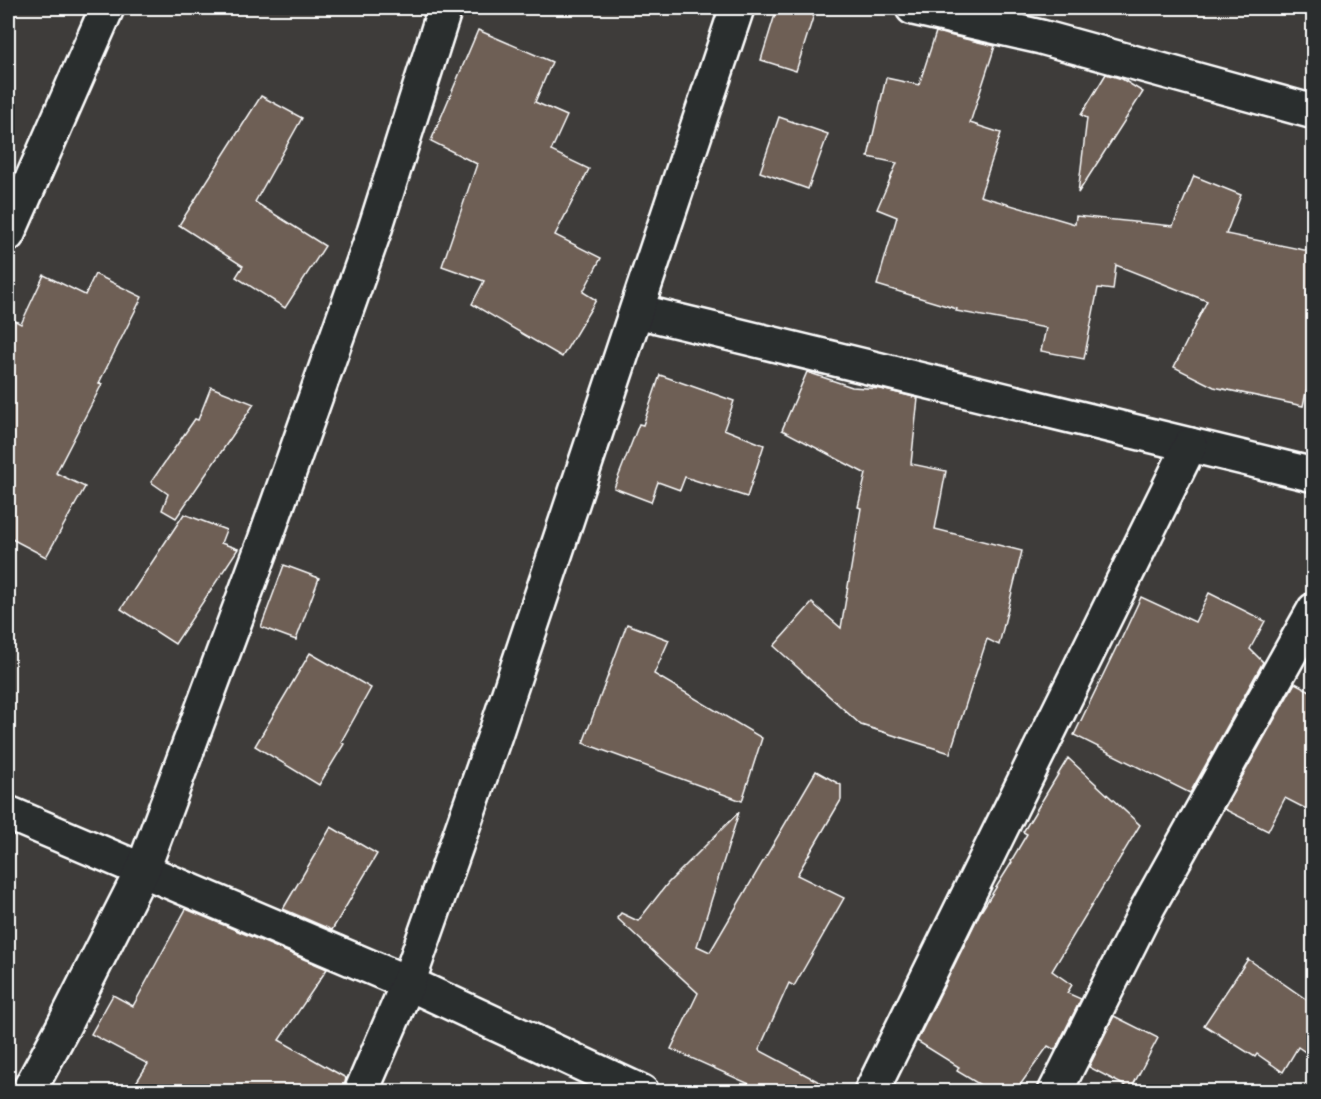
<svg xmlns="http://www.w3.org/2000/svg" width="1321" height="1099" viewBox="0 0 1321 1099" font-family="Delius,sans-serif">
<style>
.building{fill:#6e5e55;stroke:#fff;stroke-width:1.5}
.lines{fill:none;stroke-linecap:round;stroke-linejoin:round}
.minor-casing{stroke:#fff;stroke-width:38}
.minor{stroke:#2a2d2e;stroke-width:33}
</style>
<rect width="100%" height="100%" fill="#3e3c3a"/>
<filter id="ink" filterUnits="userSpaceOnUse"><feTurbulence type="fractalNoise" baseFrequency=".0167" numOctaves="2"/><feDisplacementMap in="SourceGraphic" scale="12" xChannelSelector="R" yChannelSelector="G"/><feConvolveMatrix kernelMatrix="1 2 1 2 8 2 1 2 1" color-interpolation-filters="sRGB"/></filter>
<g filter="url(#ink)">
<!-- building -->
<g class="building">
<path d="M777,8h39l-20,63 -35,-11z"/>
<path d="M478,30l74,32 -17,40 32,14 -16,35 38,18 -34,66 46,23 -18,34 13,8 -34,57 -90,-53 12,-23 -42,-15 35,-102 -46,-23z"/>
<path d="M936,32l59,14 -25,77 31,10 -21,63 95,28 1,-8 97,10 21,-50 47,19 -15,39 88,18v104l-11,50 -89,-19 -40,-20 33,-66 -91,-36 -3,25 -15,-2 -14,71 -43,-8 5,-23 -90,-17 1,-2 -80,-24 20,-68 -20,-8 20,-46 -29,-6 18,-79 33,7z"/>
<path d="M1106,74l16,5 21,13 -65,101 9,-75 -6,-3z"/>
<path d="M261,96l41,22 -47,84 70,44 -40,62 -49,-31 7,-11 -64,-41z"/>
<path d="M779,117l49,17 -20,55 -48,-17z"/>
<path d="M95,274l47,23 -43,86 3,1 -46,89 29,14 -39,70 -38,-20v-220l13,7 23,-49 41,20z"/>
<path d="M807,372l45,15 29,2 37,9 -7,66 35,7 -11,58 87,22 -23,94 -12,-6 -37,114 -89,-28 -87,-79 38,-43 29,25 20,-120 -3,-1 8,-33 -84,-44z"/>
<path d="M660,375l74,26 -10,28 40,16 -17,52 -62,-20 -5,13 -22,-8 -7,20 -37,-14 25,-64 4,1z"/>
<path d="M211,387l43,17 -78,114 -14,-8 6,-16 -17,-12 44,-63 3,1z"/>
<path d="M184,514l42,16 -5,13 17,6 -63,95 -54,-35z"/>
<path d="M284,565l35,13 -23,62 -35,-13z"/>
<path d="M1209,593l56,28 -15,28 13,13 -73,131 -116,-58 43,-89h1l23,-49 54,25z"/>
<path d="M627,624l42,16 -15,34 108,64 -20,63 -159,-58z"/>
<path d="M310,653l61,35 -30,54 3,2 -25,41 -64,-39z"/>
<path d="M1295,683l19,10v120l-29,-15 -17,33 -44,-22z"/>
<path d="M1068,758l72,67 -88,146 20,14 -5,8 14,6 -26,51 -7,-4 -33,46h-23l-35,-21 2,-4 -42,-26 63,-128 32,-51 -1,-1 16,-27 -4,-2z"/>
<path d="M816,771l25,14v15l-44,75 47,23 -50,88 -5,-3 -30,67 77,41 -69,1 -96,-43 27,-56 -81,-75 4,-5 17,8 30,-38 71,-71 -42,134 13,6z"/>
<path d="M331,827l46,27 -45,76 -49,-21z"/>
<path d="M186,909l141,60 -48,71 67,38 -3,14h-213l18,-28 -57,-30 22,-39 20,11z"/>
<path d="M1248,959l66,46v53l-16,-11 -15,25 -26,-18 -2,3 -51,-32z"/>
<path d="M1114,1016l44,22 -27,51 -42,-22z"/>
</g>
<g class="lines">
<!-- minor casing -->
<g class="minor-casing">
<g id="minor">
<path d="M913,8l128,29 273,75"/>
<path d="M8,234l99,-226"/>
<path d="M637,311l677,164"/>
<path d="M8,813l400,170 234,109"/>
<path d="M28,1092l34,-63 81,-160 122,-329 109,-308 71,-224"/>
<path d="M361,1092l47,-109 87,-248 242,-727"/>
<path d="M871,1092l319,-647"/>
<path d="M1055,1092l93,-185 166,-297"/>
</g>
</g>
<!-- minor -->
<use href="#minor" class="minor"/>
</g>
</g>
<!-- margin -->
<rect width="1321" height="1099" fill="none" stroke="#2a2d2e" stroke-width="30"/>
<rect x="15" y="15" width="1291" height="1069" fill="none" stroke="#fff" stroke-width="2" filter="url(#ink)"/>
</svg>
